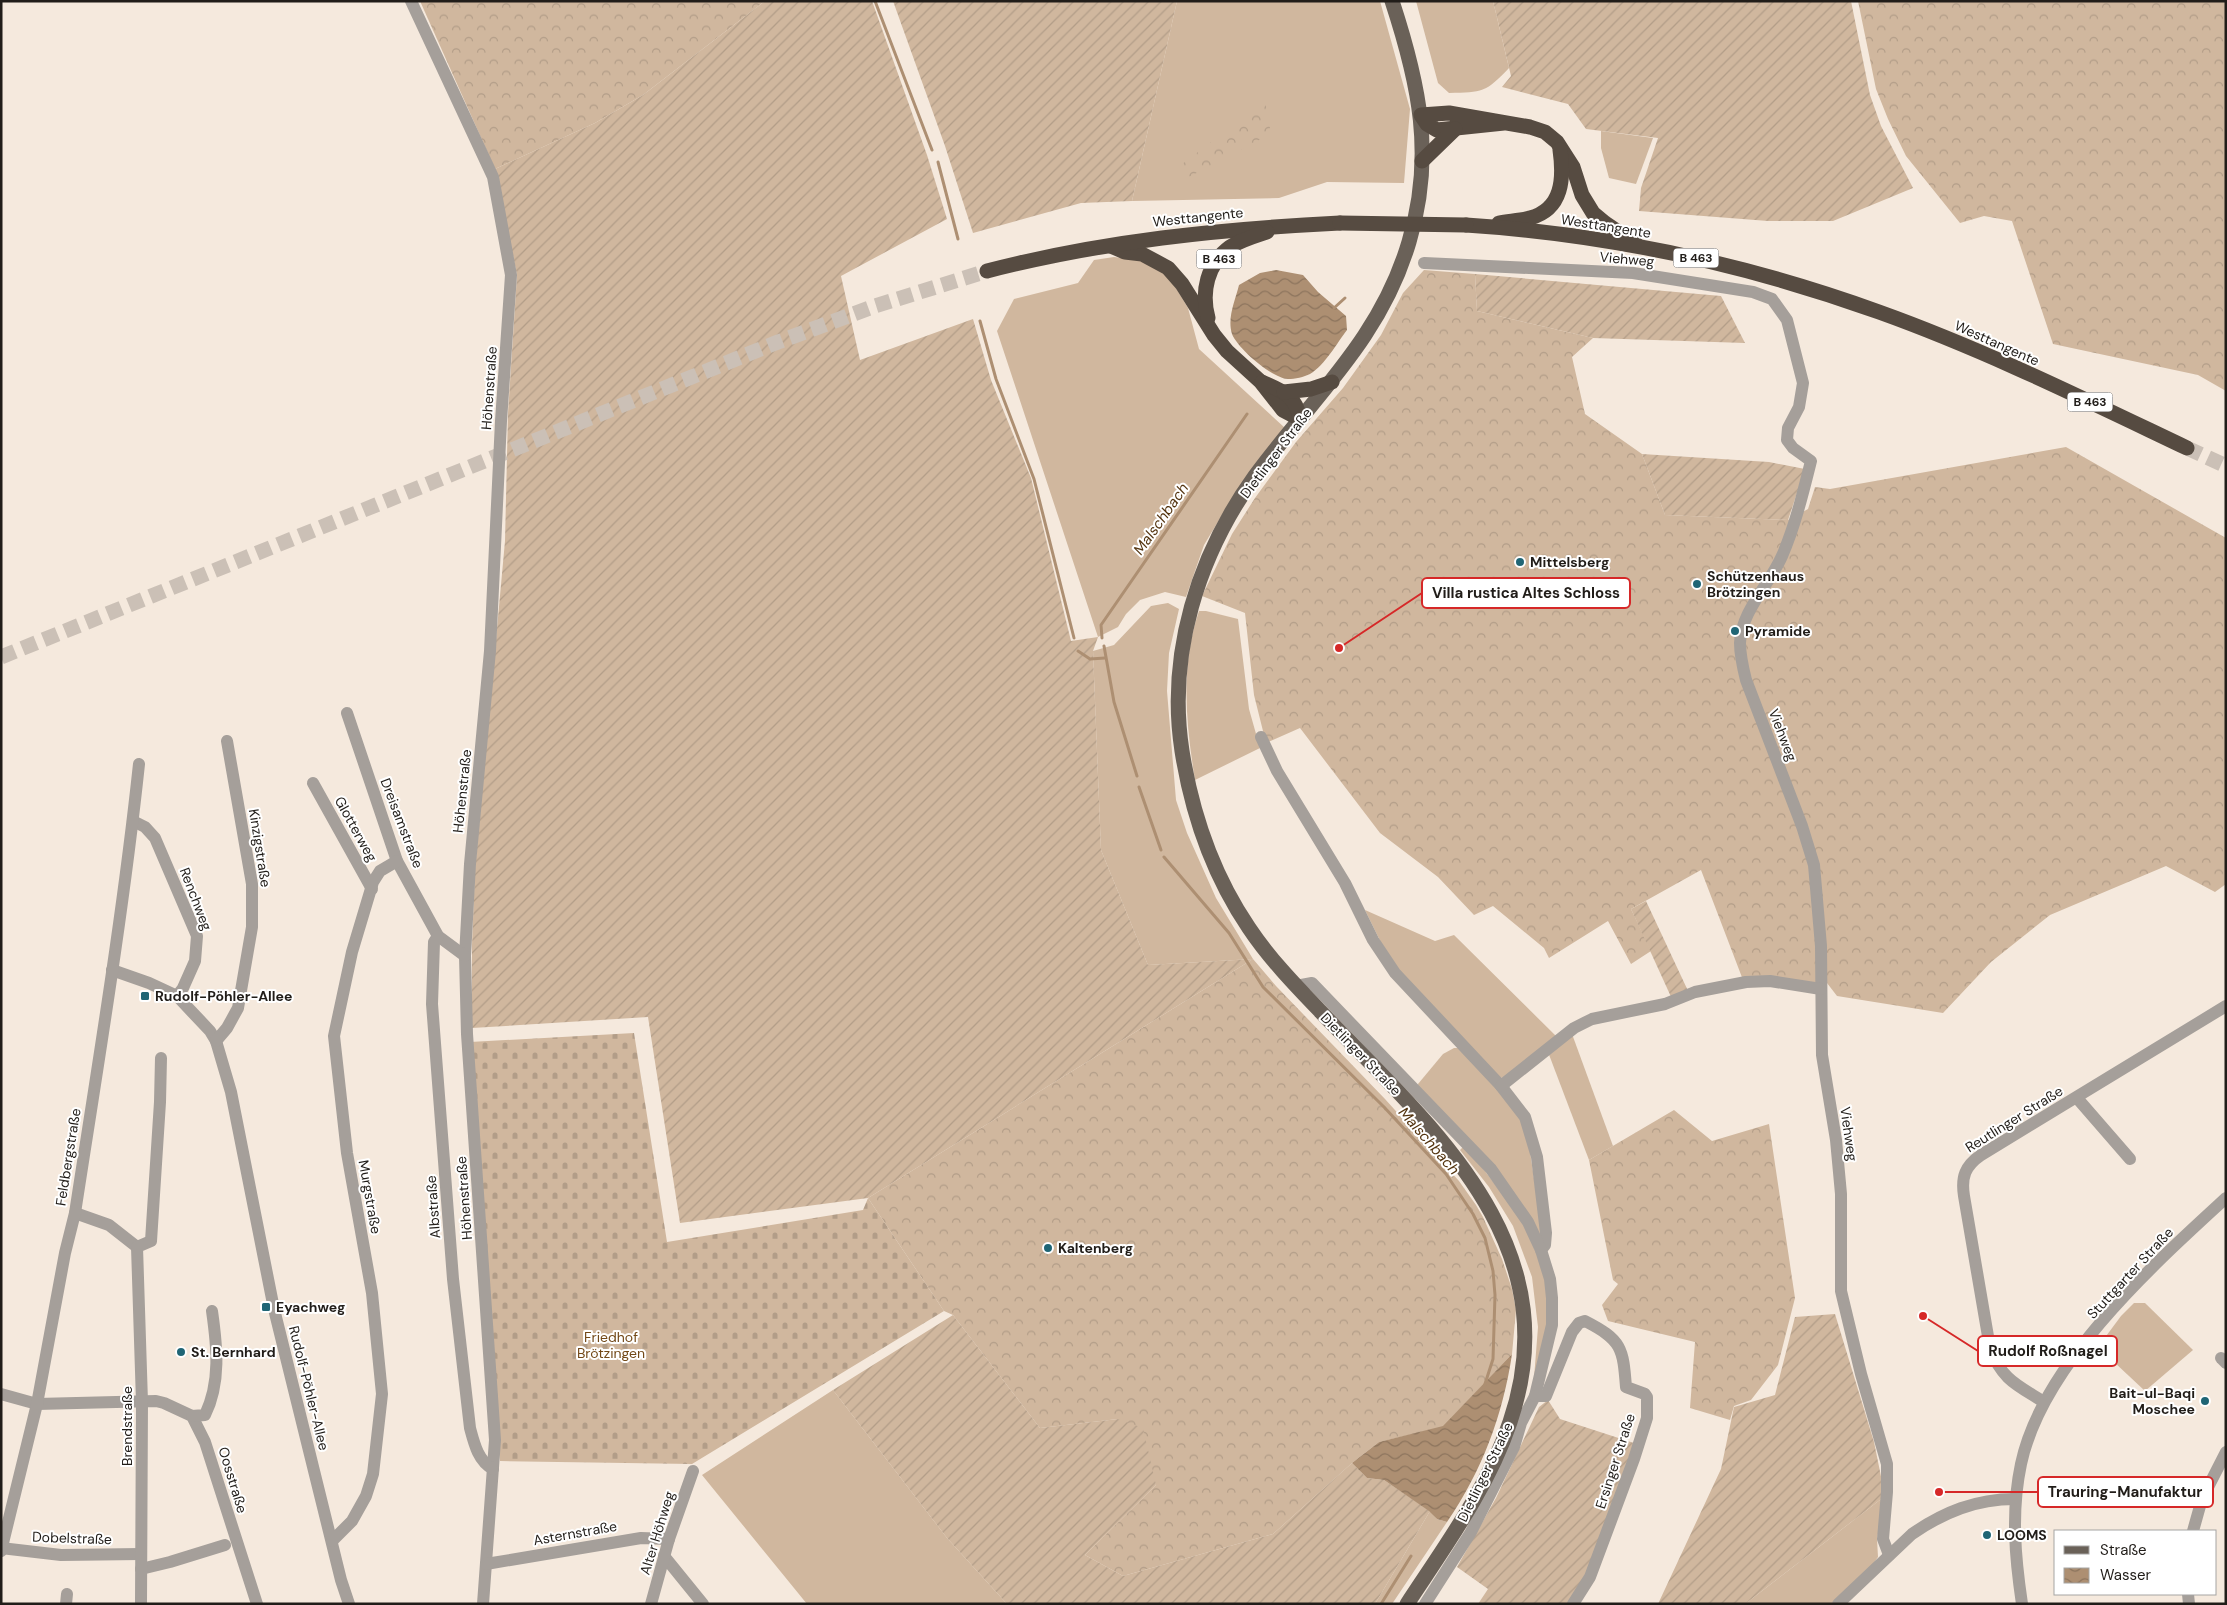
<svg xmlns="http://www.w3.org/2000/svg" width="2227" height="1605" viewBox="0 0 2227 1605" font-family="'DM Sans',sans-serif">
<style>
.grass{fill:#d0b79e}
.forest{fill:url(#forest-crowns)}
.cemetery{fill:url(#cemetery-stones)}
.garden{fill:url(#garden-furrows)}
.water{fill:url(#water-waves)}
.lines{fill:none;stroke-linecap:round;stroke-linejoin:round}
.stream{stroke:#ad8f72;stroke-width:3}
.highway-tunnel{stroke:#cbc0b6;stroke-width:15;stroke-dasharray:15 8;stroke-linecap:butt}
.minor{stroke:#a59f9a;stroke-width:12}
.major{stroke:#6a6158;stroke-width:15}
.highway{stroke:#564b41;stroke-width:15}
.highway-bridge{stroke:#564b41;stroke-width:15}
.poi-dot{fill:#1f6575;stroke:#fff;stroke-width:2}
.labels{text-anchor:middle;stroke-width:4;stroke-linejoin:round;paint-order:stroke}
.shield{fill:#fff;stroke:#64615e;stroke-width:1}
.shield-label{font-size:12px;font-weight:bold;fill:#211d19}
.street-label{font-size:14px;fill:#211d19;stroke:#fff}
.poi-label{font-size:14px;font-weight:bold;fill:#211d19;stroke:#fff;text-anchor:start}
.park-label{font-size:14px;fill:#724817;stroke:#fff}
.water-label{font-size:15px;font-style:italic;fill:#54340f;stroke:#fff}
.leader{fill:none;stroke:#d62828;stroke-width:2}
.callout-dot{fill:#d62828;stroke:#fff;stroke-width:2}
.callout{fill:#fff;stroke:#d62828;stroke-width:2}
.callout-label{font-size:15px;text-anchor:middle;font-weight:bold;fill:#211d19}
</style>
<defs>
<pattern id="forest-crowns" width="20" height="18" patternUnits="userSpaceOnUse" patternTransform="scale(1.25)"><rect width="20" height="18" fill="#d0b79e"/><path d="M2 6a3 3 0 1 1 6 0M12 15a3 3 0 1 1 6 0" fill="none" stroke="#b29d88"/></pattern>
<pattern id="cemetery-stones" width="16" height="16" patternUnits="userSpaceOnUse" patternTransform="scale(1.25)"><rect width="16" height="16" fill="#d0b79e"/><path d="M2 7V4a2 2 0 0 1 4 0v3zM10 15v-3a2 2 0 0 1 4 0v3z" fill="#b29d88"/></pattern>
<pattern id="garden-furrows" width="10" height="10" patternUnits="userSpaceOnUse" patternTransform="scale(1.25)"><rect width="10" height="10" fill="#d0b79e"/><path d="M-1 1l2-2M0 10L10 0M9 11l2-2" fill="none" stroke="#b29d88"/></pattern>
<pattern id="water-waves" width="16" height="10" patternUnits="userSpaceOnUse" patternTransform="scale(1.25)"><rect width="16" height="10" fill="#ad8f72"/><path d="M0 5q4-4 8 0t8 0" fill="none" stroke="#8c745d"/></pattern>
</defs>
<rect width="100%" height="100%" fill="#f5e9dd"/>
<!-- grass -->
<g class="grass">
<path d="M1177,1h203l30,108 -6,74 -77,-1 -48,16 -147,3z"/>
<path d="M1416,1h77l16,67c-24,25 -26,24 -60,25l-11,-10z"/>
<path d="M1601,131l52,7 -17,46 -27,-6 -8,-30z"/>
<path d="M1114,257l30,4 19,10 13,17 12,20 11,41 86,79 -51,67 -30,50 -18,52 -21,-5 -25,8 -14,14 -8,13 -20,10 -101,-306 17,-32 64,-16 16,-23z"/>
<path d="M1168,603l11,6 -10,44 -2,38 9,109 11,33 29,65 37,61 -105,6 -47,-115 -8,-199 21,-6 37,-39z"/>
<path d="M1199,611h7l32,8 11,90 11,39 -65,32c-9,-56 -15,-114 4,-169z"/>
<path d="M1365,910l70,31 19,-6 103,102 -49,40 -8,1 -108,-113z"/>
<path d="M1572,1034l41,112 -24,14 -41,-108z"/>
<path d="M1454,1048h10l50,59 13,25 16,106 -124,-147 -1,-7 25,-30z"/>
<path d="M1464,1146l8,8 53,70 20,52 3,49 -14,53 4,-51 -6,-50 -19,-51 -24,-39 -29,-37z"/>
<path d="M2134,1303h11l48,47 -48,41 -47,-44 23,-31z"/>
<path d="M833,1390l114,148 60,66h-200l-105,-129z"/>
<path d="M1885,1496l-8,43 1,18 -5,7 -42,40h-86z"/>
<path d="M1430,1511l7,8 10,3 -55,82h-17z"/>
</g>
<!-- forest -->
<g class="forest">
<path d="M420,1h345l-122,94 -48,28 -100,46z"/>
<path d="M1858,1h368v390l-28,-16 -145,-31 -41,-123 -28,-5 -24,7 -54,-67 -18,-37 -12,-30z"/>
<path d="M1265,101l5,27 -7,10 -74,39 -16,-6z"/>
<path d="M1424,270l51,4 2,37 116,27 -21,19 13,57 57,40 23,61 123,5 20,-11 7,-22 15,2 236,-42 160,91v346l-11,8 -49,-26 -116,49 -59,47 -48,51 -106,-17 -10,-13 -84,-3 -42,-110 -70,39 20,42 -20,13 -23,-43 -59,37 -5,-10 -51,-42 -19,9 -36,-38 -58,-44 -80,-105 -34,15 -12,-48 -9,-82 -43,-17 30,-62 23,-36 41,-56 47,-54 38,-53 22,-42z"/>
<path d="M1253,959l23,27 109,113 74,82 17,24 7,12 19,42 10,30 4,21 -4,44 -69,73 -64,15 -27,21 -79,71 -150,42 -38,-21 71,-70 -38,-66 -78,9 -87,-113 -9,-4 -76,-113z"/>
<path d="M1674,1110l38,31 57,-17 26,174 -17,67 -27,35 -17,6 -4,14 -40,-12 5,-66 -87,-21 -6,-16 16,-21 -5,-4 -24,-120z"/>
</g>
<!-- cemetery -->
<path class="cemetery" d="M634,1033l33,209 196,-32 5,-12 76,113 -252,153 -192,-3 -30,-419z"/>
<!-- garden -->
<g class="garden">
<path d="M765,1h107l55,154 20,64 -106,57 19,84 113,-41 18,61 40,98 40,163 27,-4 -5,14 8,199 47,115 105,-6 -385,239 -188,25 -32,-206 -176,11v-83l3,-76 30,-328 3,-128 9,-138 -22,-106 100,-46 48,-28z"/>
<path d="M893,1h284l-45,200 -51,2 -108,30 -28,-87z"/>
<path d="M1493,1h358l19,94 11,31 32,62 -80,33h-65l-129,-10 2,-23 17,-50 -72,-9 -18,-25 -66,-17 9,-11z"/>
<path d="M1475,274l246,22 24,47 -152,-5 -116,-27z"/>
<path d="M1642,454l127,8 36,7 -17,51 -123,-5z"/>
<path d="M1646,901l43,92 -17,6 -41,-90z"/>
<path d="M1835,1314l39,128 11,54 -140,108h-87l63,-135 13,-62 41,-12 20,-78z"/>
<path d="M953,1315l87,113 78,-9 25,9 13,57 -71,70 38,21 150,-42 79,-71 15,15 17,2 46,31 -55,93h-368l-60,-66 -114,-148z"/>
<path d="M1548,1400l12,19 77,25 -51,133 -17,27h-91l10,-15 -31,-22 39,-69 43,-91z"/>
</g>
<!-- water -->
<g class="water">
<path d="M1276,270l27,5 15,17 28,24 1,14c-10,13 -22,35 -37,44 -6,3 -15,5 -22,5 -16,-1 -50,-30 -56,-45 -5,-16 3,-33 7,-49l21,-12z"/>
<path d="M1512,1354c-9,61 -30,117 -65,168l-10,-3 -8,-8 -45,-31 -17,-2 -15,-15 27,-21 64,-16z"/>
</g>
<g class="lines">
<!-- stream -->
<g class="stream">
<path d="M875,1l57,149"/>
<path d="M938,162l20,77"/>
<path d="M1334,308l11,-10"/>
<path d="M980,321l16,58 38,100 40,159"/>
<path d="M1102,638l-1,-13 146,-211"/>
<path d="M1104,646l10,56 23,74"/>
<path d="M1078,651l12,8 15,-1"/>
<path d="M1139,787l22,63"/>
<path d="M1164,857l65,76 34,54 121,120 62,67 27,40 12,24 8,33 2,24 -2,64 -9,28"/>
<path d="M1381,1604l30,-48"/>
</g>
<!-- highway-tunnel -->
<g class="highway-tunnel">
<path d="M2187,448l39,18"/>
<path d="M1,657l777,-315 97,-36 112,-35"/>
</g>
<!-- minor -->
<g class="minor">
<path d="M411,1l82,176 18,98 -10,146 -11,230 -20,213 -5,92 2,78 28,406 -12,164"/>
<path d="M1424,263l209,10 120,19 19,7 15,21 16,63 -4,24 -11,21 -1,12 6,8 18,13c-8,32 -16,65 -29,95 -12,28 -41,55 -42,87 0,13 3,25 6,37l56,146 12,39 7,81 1,109 14,85 5,54v97l20,83 26,90v28l-4,47 6,16"/>
<path d="M347,713l50,148 41,75 27,20"/>
<path d="M1261,737l16,34 68,112 28,57 22,33 106,113 24,31 12,40 9,76 -1,12 -4,5"/>
<path d="M313,783l59,106"/>
<path d="M133,821l12,6 10,11 42,98 -2,25 -12,27 -6,8"/>
<path d="M438,936l-4,6 -2,62 21,275 17,149c4,15 8,33 23,41"/>
<path d="M112,970l37,13 28,13 33,35 6,10 15,51 43,217 67,271 8,24"/>
<path d="M1296,986l16,-3 179,186 37,53 13,28 9,29 2,19v27l-17,71 -14,27 -7,24 -43,85 -46,72"/>
<path d="M216,1041l11,-13 11,-20 14,-81v-43l-25,-143"/>
<path d="M1501,1086l73,-58 18,-9 73,-15 30,-12 51,-10 24,-1 51,8"/>
<path d="M2077,1098l53,61"/>
<path d="M75,1213l34,12 28,22"/>
<path d="M2221,1358l5,5"/>
<path d="M1,1394l36,10 119,-3 8,2 28,13 13,26 52,162"/>
<path d="M1535,1396h11l26,-64 7,-9 6,-2c37,19 38,27 41,66l19,7 2,3v21l-13,41 -44,118 -17,27"/>
<path d="M2044,1402c-27,-17 -42,-22 -54,-54l-26,-152c-3,-19 1,-30 17,-41l245,-149"/>
<path d="M192,1416l13,-1c16,-33 12,-69 7,-104"/>
<path d="M2193,1531l9,-32 24,-47"/>
<path d="M332,1541l20,-20 14,-25 7,-22 9,-80 -10,-101 -25,-140 -13,-117 18,-84 21,-70 7,-11 17,-10"/>
<path d="M1,1548l60,7 80,-1"/>
<path d="M1,1551l36,-147 28,-151 10,-40c23,-149 48,-299 64,-449"/>
<path d="M664,1556l39,48"/>
<path d="M486,1564l155,-26 28,1"/>
<path d="M141,1569l29,-7 55,-17"/>
<path d="M2188,1594l1,10"/>
<path d="M66,1604l1,-10"/>
<path d="M141,1604l1,-202 -5,-155 14,-6 9,-139 1,-44"/>
<path d="M651,1604l18,-65 24,-68"/>
<path d="M1838,1604l74,-70c32,-22 64,-35 103,-35"/>
<path d="M2022,1604c-7,-47 -11,-93 -1,-140 21,-100 132,-199 205,-266"/>
</g>
<!-- major -->
<path class="major" d="M1392,1c27,82 43,155 17,241 -29,98 -96,155 -154,234 -57,79 -88,178 -73,275 10,63 31,124 67,177 20,30 46,57 71,83 111,116 251,232 190,411 -22,66 -65,124 -103,182"/>
<!-- highway -->
<g class="highway">
<path d="M1504,123l-67,7 -10,-6 -6,-9 28,-2 81,14 15,5 12,10 16,25 9,28 11,18 12,10 31,21"/>
<path d="M1422,161l33,-32"/>
<path d="M1499,223c10,-2 21,-2 31,-5 33,-9 34,-40 30,-68"/>
<path d="M1466,225c141,9 280,39 413,87 106,38 207,88 308,136"/>
<path d="M1111,246l14,6 17,2 26,14 14,16 32,51 13,16 34,31 22,28 17,9"/>
<path d="M987,271c116,-30 233,-42 353,-48"/>
<path d="M1208,318c-7,-26 -1,-54 22,-71 11,-7 25,-11 37,-15"/>
<path d="M1262,382c20,9 34,13 38,37"/>
<path d="M1284,392l27,-3 21,-7"/>
</g>
<!-- highway-bridge -->
<path class="highway-bridge" d="M1340,223l126,2"/>
</g>
<!-- markers -->
<g class="poi-dot">
<circle cx="1520" cy="562" r="5"/>
<circle cx="1697" cy="584" r="5"/>
<circle cx="1735" cy="631" r="5"/>
<rect x="140" y="991" width="10" height="10" rx="2.5"/>
<circle cx="1048" cy="1248" r="5"/>
<rect x="261" y="1302" width="10" height="10" rx="2.5"/>
<circle cx="181" cy="1352" r="5"/>
<circle cx="2205" cy="1401" r="5"/>
<circle cx="1987" cy="1535" r="5"/>
</g>
<g class="labels">
<!-- shield labels -->
<g class="shield">
<rect x="1673.5" y="248.5" width="45" height="19" rx="4"/>
<rect x="1196.5" y="249.5" width="45" height="19" rx="4"/>
<rect x="2067.5" y="392.5" width="45" height="19" rx="4"/>
</g>
<g class="shield-label">
<text x="1696" y="262">B 463</text>
<text x="1219" y="263">B 463</text>
<text x="2090" y="406">B 463</text>
</g>
<!-- street labels -->
<g class="street-label">
<text transform="translate(1198 217) rotate(-6)" y="5">Westtangente</text>
<text transform="translate(1606 226) rotate(9)" y="5">Westtangente</text>
<text transform="translate(1627 259) rotate(5)" y="5">Viehweg</text>
<text transform="translate(1997 343) rotate(24)" y="5">Westtangente</text>
<text transform="translate(489 388) rotate(-86)" y="5">Höhenstraße</text>
<text transform="translate(1276 453) rotate(-53)" y="5">Dietlinger Straße</text>
<text transform="translate(1783 735) rotate(69)" y="5">Viehweg</text>
<text transform="translate(462 791) rotate(-84)" y="5">Höhenstraße</text>
<text transform="translate(402 823) rotate(69)" y="5">Dreisamstraße</text>
<text transform="translate(356 829) rotate(61)" y="5">Glotterweg</text>
<text transform="translate(260 848) rotate(81)" y="5">Kinzigstraße</text>
<text transform="translate(196 899) rotate(69)" y="5">Renchweg</text>
<text transform="translate(1361 1054) rotate(46)" y="5">Dietlinger Straße</text>
<text transform="translate(2014 1119) rotate(-32)" y="5">Reutlinger Straße</text>
<text transform="translate(1849 1134) rotate(82)" y="5">Viehweg</text>
<text transform="translate(68 1157) rotate(-81)" y="5">Feldbergstraße</text>
<text transform="translate(370 1197) rotate(80)" y="5">Murgstraße</text>
<text transform="translate(464 1198) rotate(-94)" y="5">Höhenstraße</text>
<text transform="translate(433 1207) rotate(-94)" y="5">Albstraße</text>
<text transform="translate(2130 1273) rotate(-47)" y="5">Stuttgarter Straße</text>
<text transform="translate(309 1388) rotate(76)" y="5">Rudolf-Pöhler-Allee</text>
<text transform="translate(127 1426) rotate(-90)" y="5">Brendstraße</text>
<text transform="translate(1615 1461) rotate(-72)" y="5">Ersinger Straße</text>
<text transform="translate(1485 1472) rotate(-64)" y="5">Dietlinger Straße</text>
<text transform="translate(233 1480) rotate(73)" y="5">Oosstraße</text>
<text transform="translate(575 1533) rotate(-10)" y="5">Asternstraße</text>
<text transform="translate(657 1533) rotate(-73)" y="5">Alter Höhweg</text>
<text transform="translate(72 1538) rotate(2)" y="5">Dobelstraße</text>
</g>
<!-- poi labels -->
<g class="poi-label">
<text x="1530" y="567">Mittelsberg</text>
<text x="1707" y="581">Schützenhaus<tspan x="1707" dy="16">Brötzingen</tspan></text>
<text x="1745" y="636">Pyramide</text>
<text x="155" y="1001">Rudolf-Pöhler-Allee</text>
<text x="1058" y="1253">Kaltenberg</text>
<text x="276" y="1312">Eyachweg</text>
<text x="191" y="1357">St. Bernhard</text>
<text x="2195" y="1398" text-anchor="end">Bait-ul-Baqi<tspan x="2195" dy="16">Moschee</tspan></text>
<text x="1997" y="1540">LOOMS</text>
</g>
<!-- park labels -->
<g class="park-label">
<text x="611" y="1342">Friedhof<tspan x="611" dy="16">Brötzingen</tspan></text>
</g>
<!-- water labels -->
<g class="water-label">
<text transform="translate(1161 519) rotate(-55)" y="5">Malschbach</text>
<text transform="translate(1429 1141) rotate(49)" y="5">Malschbach</text>
</g>
</g>
<!-- callouts -->
<path class="leader" d="M1339 648L1422 593M1923 1316L1978 1351M1939 1492L2038 1492"/>
<g class="callout-dot">
<circle cx="1339" cy="648" r="5"/>
<circle cx="1923" cy="1316" r="5"/>
<circle cx="1939" cy="1492" r="5"/>
</g>
<g class="callout">
<rect x="1422" y="578" width="208" height="30" rx="5"/>
<rect x="1978" y="1336" width="139" height="30" rx="5"/>
<rect x="2038" y="1477" width="175" height="30" rx="5"/>
</g>
<g class="callout-label">
<text x="1526" y="598">Villa rustica Altes Schloss</text>
<text x="2048" y="1356">Rudolf Roßnagel</text>
<text x="2125" y="1497">Trauring-Manufaktur</text>
</g>
<!-- border -->
<rect width="2227" height="1605" fill="none" stroke="#211d19" stroke-width="5"/>
<!-- legend -->
<rect x="2054" y="1530" width="162" height="65" fill="#ffffff" stroke="#a6a5a3"/>
<rect x="2064" y="1546" width="25" height="8" fill="#6a6158" stroke="#a6a5a3"/>
<text x="2100" y="1555" font-size="15" fill="#211d19">Straße</text>
<rect x="2064" y="1568" width="25" height="15" fill="url(#water-waves)" stroke="#a6a5a3"/>
<text x="2100" y="1580" font-size="15" fill="#211d19">Wasser</text>
</svg>
